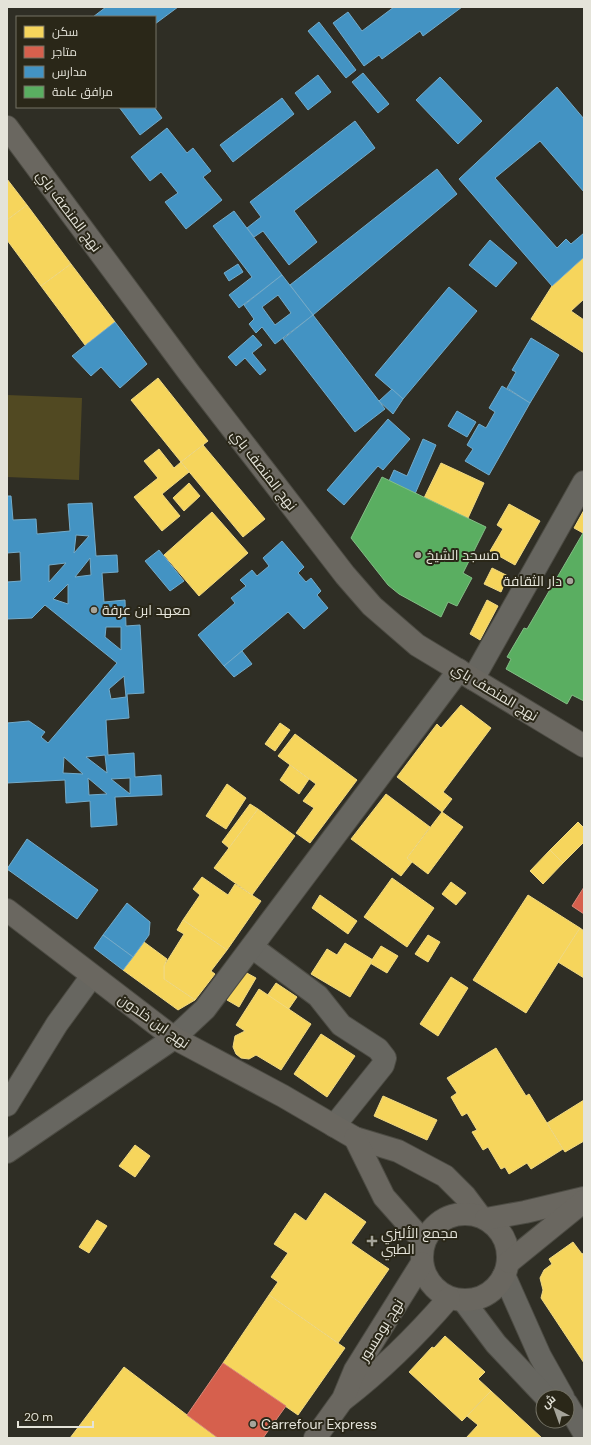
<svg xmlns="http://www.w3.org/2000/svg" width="591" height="1445" viewBox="0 0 591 1445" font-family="'DM Sans',Cairo,sans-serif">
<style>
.green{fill:#514922}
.homes{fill:#f6d55c;stroke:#f1d982}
.shops{fill:#d6604d;stroke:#da8777}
.schools{fill:#4393c3;stroke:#73abca;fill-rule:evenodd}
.public{fill:#5aae61;stroke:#83be85}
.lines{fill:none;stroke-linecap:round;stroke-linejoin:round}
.street-casing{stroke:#4c4b43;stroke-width:24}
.secondary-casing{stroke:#4c4b43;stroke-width:24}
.street{stroke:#676660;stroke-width:22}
.secondary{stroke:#6a6760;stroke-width:22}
.poi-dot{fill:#a5a49a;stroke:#2a2718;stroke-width:1.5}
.labels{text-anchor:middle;stroke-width:4;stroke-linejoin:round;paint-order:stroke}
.street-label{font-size:14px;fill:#e4e3d9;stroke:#2a2718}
.poi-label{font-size:14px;fill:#e4e3d9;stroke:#2a2718;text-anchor:start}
</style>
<rect width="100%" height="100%" fill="#2f2e25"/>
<!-- green -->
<path class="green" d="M7,395l75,3 -3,82 -72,-3z"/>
<!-- homes -->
<g class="homes">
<path d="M7,179l20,26 -20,15z"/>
<path d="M27,205l44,59 -30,22 -34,-46v-20z"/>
<path d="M584,257v42l-13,12 13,9v33l-53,-34 21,-33z"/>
<path d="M71,264l44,58 -30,23 -44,-59z"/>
<path d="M158,378l50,63 -27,21 -50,-62z"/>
<path d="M203,445l62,74 -22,18 -62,-75z"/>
<path d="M159,449l15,19 7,-6 8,10 -27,22 18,22 -18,15 -28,-34 24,-19 -14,-17z"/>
<path d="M441,463l43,20 -16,35 -44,-20z"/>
<path d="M189,483l11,13 -16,15 -11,-13z"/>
<path d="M509,504l31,17 -25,44 -25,-14 13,-22 -6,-4z"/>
<path d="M584,510v21l-1,2 -9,-5z"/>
<path d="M212,512l36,41 -49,43 -35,-41z"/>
<path d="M492,568l16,8 -7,16 -17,-8z"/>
<path d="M487,600l11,6 -18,34 -10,-6z"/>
<path d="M461,705l30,23 -48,64 9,7 -10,13 -45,-35 40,-53 4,4z"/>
<path d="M280,723l10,7 -15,21 -10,-7z"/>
<path d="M295,734l62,46 -47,63 -14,-10 18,-25 -11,-7 13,-17 -38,-28z"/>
<path d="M290,765l19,14 -10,15 -19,-14z"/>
<path d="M227,784l19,14 -20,31 -20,-13z"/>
<path d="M386,794l44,33 -23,31 5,4 -11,14 -50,-37z"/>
<path d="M250,804l8,5 -29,39 -7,-6z"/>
<path d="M258,809l37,27 -43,59 -38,-27z"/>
<path d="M442,812l21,15 -35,47 -21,-16z"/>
<path d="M578,822l6,6v14l-21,21 -13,-13z"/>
<path d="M550,850l13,13 -20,21 -13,-13z"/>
<path d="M202,877l26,18 7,-11 26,17 -34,49 -44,-30 17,-25 -7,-6z"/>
<path d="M392,878l42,30 -27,39 -43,-30z"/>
<path d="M451,882l15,11 -10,12 -14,-11z"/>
<path d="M320,895l37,26 -9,13 -36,-26z"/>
<path d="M528,895l52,33 -54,85 -53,-33z"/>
<path d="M183,920l44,30 -16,21 4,3 -20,26 -31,-21v-13l20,-32 -7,-4z"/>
<path d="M580,928l4,3v47l-26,-16z"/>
<path d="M428,935l12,7 -12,20 -13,-8z"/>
<path d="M144,942l23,17 -3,7v13l31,21 -17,10 -55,-40z"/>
<path d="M345,943l28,17 -23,37 -39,-23 16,-25 10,6z"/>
<path d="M381,946l17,10 -11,17 -17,-10z"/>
<path d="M245,972l11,6 -17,29 -12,-7z"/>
<path d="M451,977l17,11 -30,48 -18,-12z"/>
<path d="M276,983l21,14 -9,13 -21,-14z"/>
<path d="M259,989l52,35 -30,46 -25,-15 -7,4 -8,-1 -5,-4 -3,-7 2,-11 10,-5 -9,-6z"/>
<path d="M321,1034l34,22 -28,41 -33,-23z"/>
<path d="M496,1048l30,48 3,-2 34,55 -32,20 -4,-6 -18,11 -4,-7 -4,2 -13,-22 -5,3 -11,-18 5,-2 -10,-17 -5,3 -11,-19 6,-4 -10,-15z"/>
<path d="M383,1096l54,24 -10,20 -53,-24z"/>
<path d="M584,1100v41l-19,11 -18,-29z"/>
<path d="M135,1145l15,11 -15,21 -16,-11z"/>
<path d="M325,1193l41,29 -15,21 38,26 -51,74 -69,-48 9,-13 -7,-5 17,-24 -14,-9 21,-31 11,8z"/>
<path d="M97,1220l10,6 -18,27 -10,-6z"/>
<path d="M573,1242l9,12 2,-1v110l-43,-65 2,-8 -3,-12 4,-8 8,-6 -3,-5z"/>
<path d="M269,1295l76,53 -47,67 -75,-52z"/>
<path d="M445,1336l40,36 -7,7 13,12 -29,30 -53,-49 23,-25 2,1z"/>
<path d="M124,1367l63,48 31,23h-148z"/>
<path d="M491,1391l51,47h-76l12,-13 -11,-9z"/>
</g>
<!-- shops -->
<g class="shops">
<path d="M584,887v27l-12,-8z"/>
<path d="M223,1363l63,43 -23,32h-45l-31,-23z"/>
</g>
<!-- schools -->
<g class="schools">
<path d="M106,7h72l-23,17v-7h-62z"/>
<path d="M394,7h68l-39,29 -3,-5 -38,28 -3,-4 -15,11 -31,-43 15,-11 14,19z"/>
<path d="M319,22l37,48 -10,8 -38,-47z"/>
<path d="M363,73l26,31 -11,9 -26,-31z"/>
<path d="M318,75l13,17 -23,18 -13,-17z"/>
<path d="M440,77l42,44 -24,23 -42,-44z"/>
<path d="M557,87l27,32v73l-44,-51 -45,37 62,70 9,-9 5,5 13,-11v24l-32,29 -93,-107z"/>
<path d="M282,98l12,16 -61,48 -13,-17z"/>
<path d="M119,107h35l8,11 -22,17z"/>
<path d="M355,121l20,27 -81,63 23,31 -28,23 -26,-34 -9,6 -7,-9 14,-11 -11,-15z"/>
<path d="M167,128l20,25 6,-5 18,23 -8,6 19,23 -36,29 -21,-27 13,-9 -17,-21 -11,9 -19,-24z"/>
<path d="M437,169l20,25 -144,121 -23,-30z"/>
<path d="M234,211l48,64 -43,33 -10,-13 23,-18 -39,-51z"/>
<path d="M490,240l27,23 -21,24 -27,-22z"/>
<path d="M238,264l5,8 -14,9 -5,-8z"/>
<path d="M282,275l31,40 -38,29 -13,-17 -6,6 -7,-9 5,-5 -10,-14zM278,295l13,18 -16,12 -13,-18z"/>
<path d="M449,287l28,24 -74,88 -28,-24z"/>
<path d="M313,315l72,94 -30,23 -72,-93z"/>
<path d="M115,322l32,42 -27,24 -19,-21 -10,9 -19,-20z"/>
<path d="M253,335l9,10 -10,8 14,17 -6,5 -15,-17 -9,8 -8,-9z"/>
<path d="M531,338l28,17 -29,48 -23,-15 9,-16 -4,-2z"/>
<path d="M502,386l28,17 -41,72 -24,-14 8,-12 -6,-4 12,-21 7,4 9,-16 -6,-4z"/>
<path d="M392,389l11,10 -10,15 -14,-13z"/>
<path d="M457,411l19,11 -9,15 -19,-11z"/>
<path d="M388,419l22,20 -27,31 -5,-4 -34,39 -17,-15z"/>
<path d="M423,439l13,6 -21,49 -26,-13 5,-11 13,6z"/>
<path d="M7,496h4l2,24 23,-1 1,15 33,-3 -2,-27 24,-1 4,53 21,-1 1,17 -16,1 2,29 21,-2 1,26 14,-1 4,68 -17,1 2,24 -23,2 2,35 26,-2 1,24 26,-2 1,20 -47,2 2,28 -26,2 -1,-26 -24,2 -1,-23 -58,3v-60l22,-2 16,11 -4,5 7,6 69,-80 -72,-58 -13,13 -25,1v-37l14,-1 -1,-29 -13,1zM76,535l13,1 -15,17zM90,558l1,17 -16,2zM66,563l-17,19v-17zM68,584v20l-15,-5zM106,627h15v23l-16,-13zM124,676l2,21 -15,2 -2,-10zM105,755l2,18 -21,-16zM64,757l19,17 -20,-1zM88,778l19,16 -18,1zM130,778v16l-19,-15z"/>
<path d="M282,541l22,26 -6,6 8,9 5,-4 10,13 -4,4 11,13 -24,21 -16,-17 -64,54 -26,-31 37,-32 -4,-5 15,-12 -6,-6 12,-10 5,6 12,-10 -6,-8z"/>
<path d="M159,550l25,31 -14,10 -25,-30z"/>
<path d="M242,651l10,13 -18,13 -10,-11z"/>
<path d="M27,839l71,51 -21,29 -70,-50z"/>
<path d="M127,903l23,19 -1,13 -16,22 -30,-22z"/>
<path d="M103,935l30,22 -10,13 -29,-22z"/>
</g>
<!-- public -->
<g class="public">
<path d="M382,477l104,50 -23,46 9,5 -15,28 -9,-4 -7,15 -42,-23 -11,-9 -37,-47z"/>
<path d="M583,533l1,168 -12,-6 -5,9 -61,-35 5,-10 -4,-2 17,-29 3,1z"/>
</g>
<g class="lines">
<!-- street casing -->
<g class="street-casing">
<g id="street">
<path d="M473,679l111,-197"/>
<path d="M252,947l66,49 23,29 37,24 7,9 -2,7 -49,61"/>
<path d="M7,1105l50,-81 35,-48"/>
<path d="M7,1152l167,-114 31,-29 254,-339"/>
<path d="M504,1275l36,81 23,41"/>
<path d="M463,1300l33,44 50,53"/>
<path d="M567,1404l17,29"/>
</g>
</g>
<!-- secondary casing -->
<g class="secondary-casing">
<g id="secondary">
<path d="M7,127l183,247 155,201 27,31 45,39 167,101"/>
<path d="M7,910l167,128 109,58 72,42 43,13 47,25 20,20 15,20"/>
<path d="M355,1138l29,59 40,45"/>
<circle cx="465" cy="1257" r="43"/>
<path d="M486,1219l39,-7 59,-14"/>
<path d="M509,1262l75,-61"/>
<path d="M344,1399c39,-30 73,-64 105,-101"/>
<path d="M315,1438l28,-39 12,-29 67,-107"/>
</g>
</g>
<!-- street -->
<use href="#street" class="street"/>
<!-- secondary -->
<use href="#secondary" class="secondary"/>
</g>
<!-- markers -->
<g class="poi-dot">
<circle cx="418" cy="555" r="4"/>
<circle cx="570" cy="581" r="4"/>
<circle cx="94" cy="610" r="4"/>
<path d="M370 1235h4v4h4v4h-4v4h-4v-4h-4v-4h4z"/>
<circle cx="253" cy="1424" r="4"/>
</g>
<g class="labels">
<!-- street labels -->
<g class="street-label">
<text transform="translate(69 211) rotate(53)" y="5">نهج المنصف باي</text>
<text transform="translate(264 470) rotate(52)" y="5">نهج المنصف باي</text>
<text transform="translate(495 692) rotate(31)" y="5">نهج المنصف باي</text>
<text transform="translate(154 1021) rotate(35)" y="5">نهج ابن خلدون</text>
<text transform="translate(381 1330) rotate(-58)" y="5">نهج بومسور</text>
</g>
<!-- poi labels -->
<g class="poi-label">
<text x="426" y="560">مسجد الشيخ</text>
<text x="562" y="586" text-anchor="end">دار الثقافة</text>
<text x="102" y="615">معهد ابن عرفة</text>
<text x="381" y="1238">مجمع الأليزي<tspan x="381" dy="16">الطبي</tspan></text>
<text x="261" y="1429">Carrefour Express</text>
</g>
</g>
<!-- border -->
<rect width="591" height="1445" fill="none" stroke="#e4e3d9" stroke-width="16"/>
<!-- legend -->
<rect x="16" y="16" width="140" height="92" fill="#2a2718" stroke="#747265"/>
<rect x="24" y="26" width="20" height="12" fill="#f6d55c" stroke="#747265"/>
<text x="52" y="36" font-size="12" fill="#e4e3d9">سكن</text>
<rect x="24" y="46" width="20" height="12" fill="#d6604d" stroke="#747265"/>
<text x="52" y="56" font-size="12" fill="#e4e3d9">متاجر</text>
<rect x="24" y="66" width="20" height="12" fill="#4393c3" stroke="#747265"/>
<text x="52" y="76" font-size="12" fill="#e4e3d9">مدارس</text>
<rect x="24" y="86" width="20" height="12" fill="#5aae61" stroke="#747265"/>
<text x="52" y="96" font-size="12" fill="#e4e3d9">مرافق عامة</text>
<!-- north arrow -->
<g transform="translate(555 1409) rotate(319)"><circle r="19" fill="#2a2718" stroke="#747265"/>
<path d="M0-3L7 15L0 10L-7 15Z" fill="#a5a49a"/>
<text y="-6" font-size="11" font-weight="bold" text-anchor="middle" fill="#e4e3d9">ش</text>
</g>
<!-- scale -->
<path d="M18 1421v6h75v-6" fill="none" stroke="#e4e3d9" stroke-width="2"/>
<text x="24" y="1421" font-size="12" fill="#e4e3d9" stroke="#2a2718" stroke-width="3" paint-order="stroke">20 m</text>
</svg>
